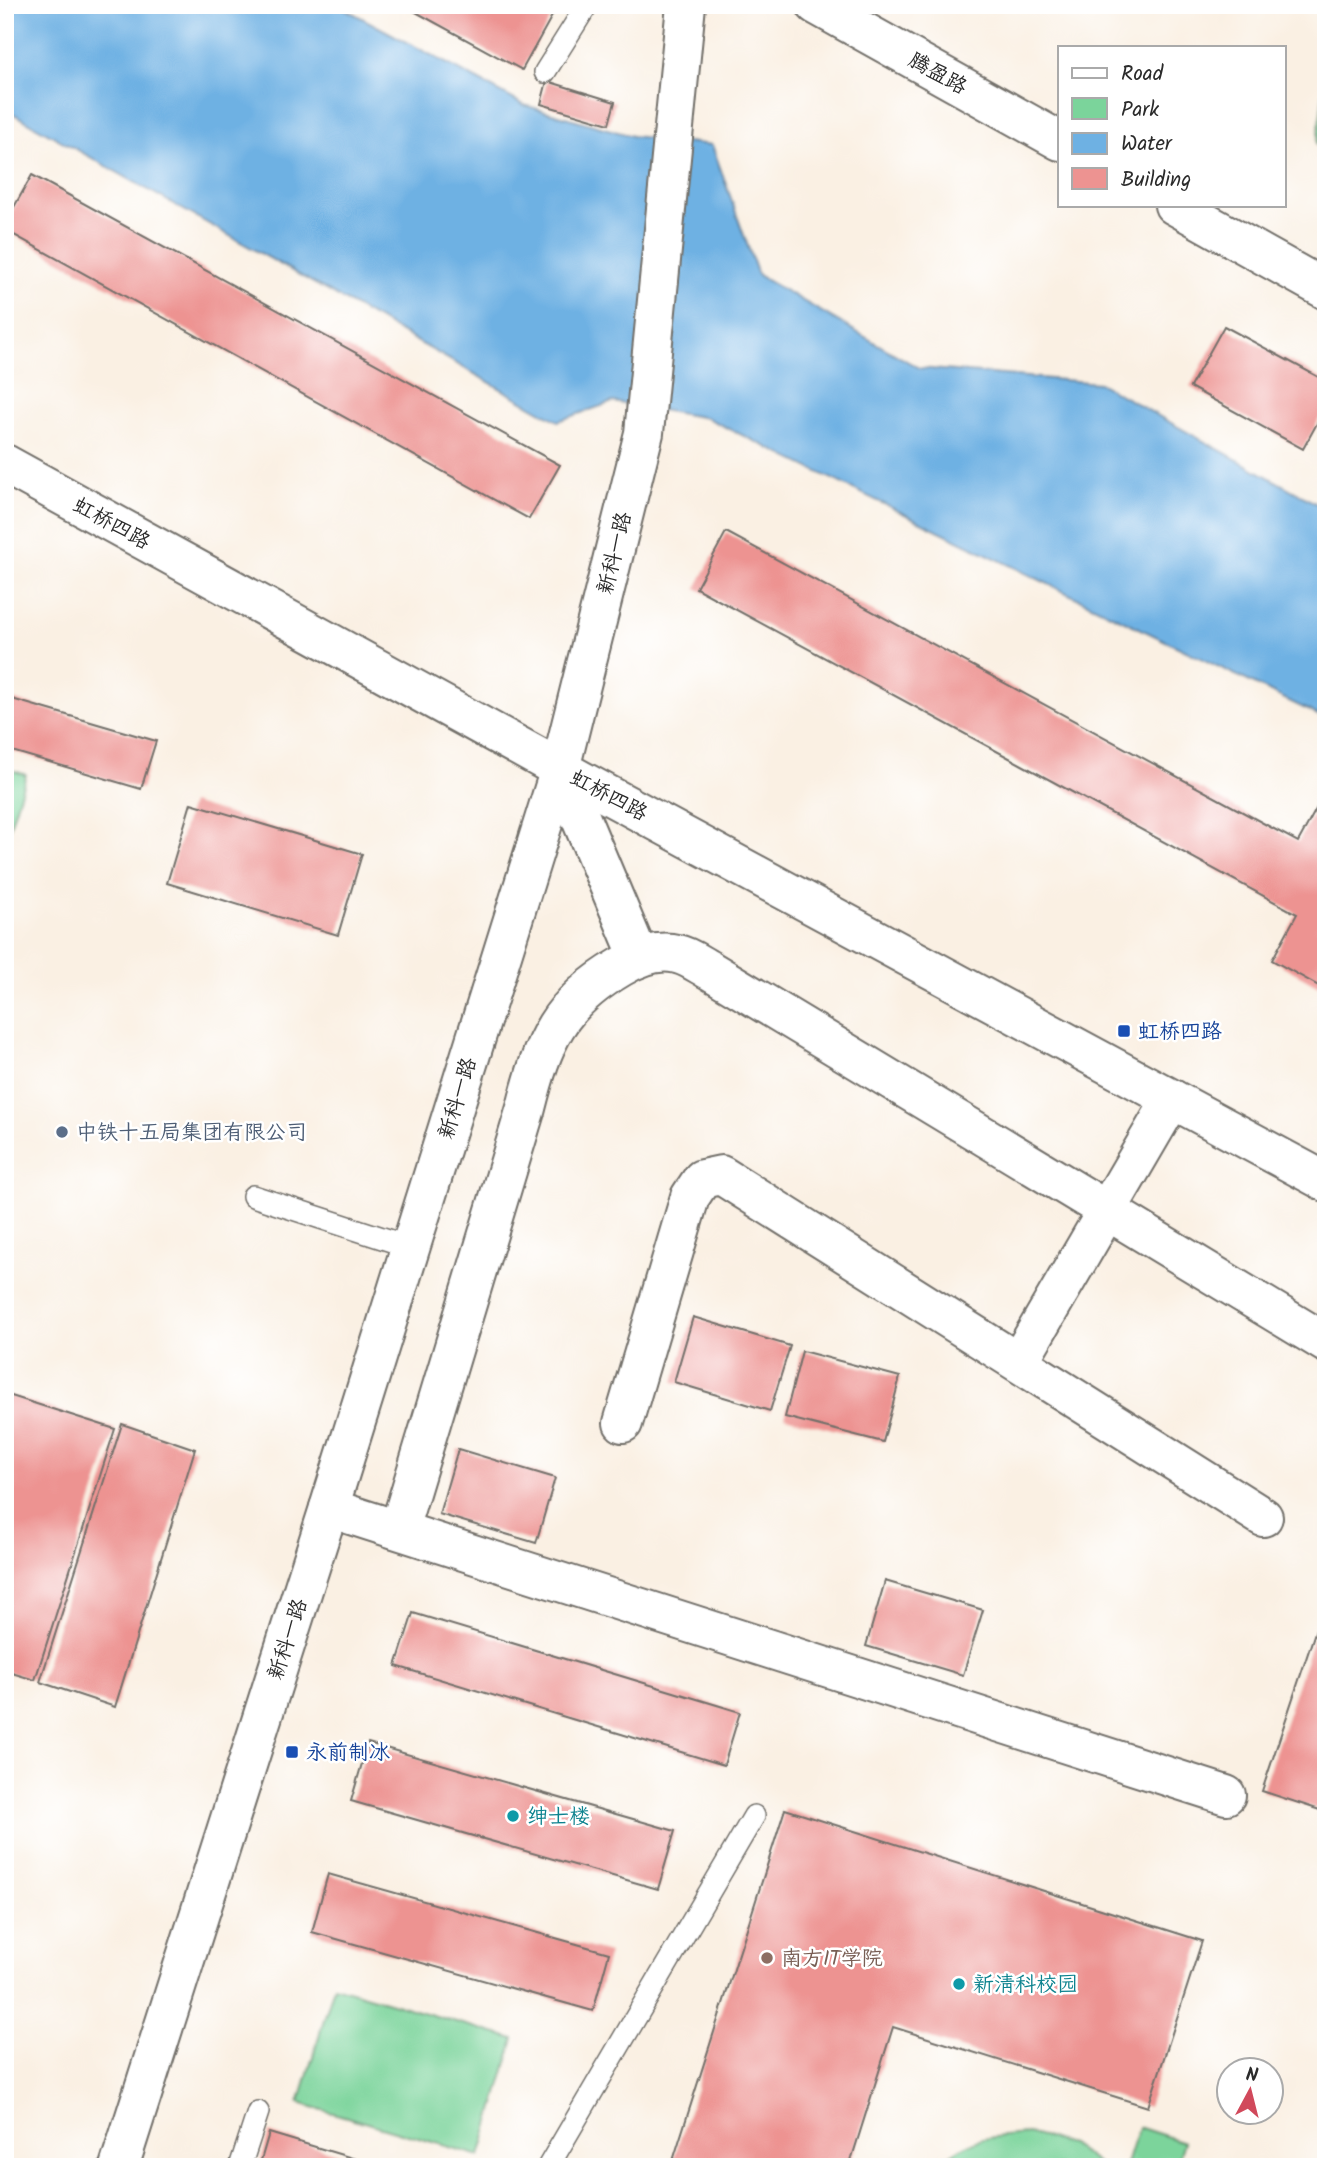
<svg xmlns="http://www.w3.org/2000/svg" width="1331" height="2172" viewBox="0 0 1331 2172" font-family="Kalam,'LXGW WenKai TC',sans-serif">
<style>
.green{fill:#7bd49b;stroke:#538063;stroke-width:2}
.water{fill:#6eb1e3;stroke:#4c6e87;stroke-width:2}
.building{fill:#ed9391}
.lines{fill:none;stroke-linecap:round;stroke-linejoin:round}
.service-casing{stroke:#73706b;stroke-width:24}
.minor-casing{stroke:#73706b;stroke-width:42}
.tertiary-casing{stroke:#73706b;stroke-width:42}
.service{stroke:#fff;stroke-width:21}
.minor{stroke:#fff;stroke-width:38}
.tertiary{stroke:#fff;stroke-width:38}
.transit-dot{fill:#1a4fb4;stroke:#fff;stroke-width:2.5}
.service-dot{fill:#5c6f8a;stroke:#fff;stroke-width:2.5}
.culture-dot{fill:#0f9aa8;stroke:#fff;stroke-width:2.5}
.education-dot{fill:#8d6e63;stroke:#fff;stroke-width:2.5}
.labels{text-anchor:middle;stroke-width:5;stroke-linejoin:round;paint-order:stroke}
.street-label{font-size:21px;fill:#2b2b2b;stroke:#fff}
.transit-label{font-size:21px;fill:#164399;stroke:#fff;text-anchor:start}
.service-label{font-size:21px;fill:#4e5e75;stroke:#fff;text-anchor:start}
.culture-label{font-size:21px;fill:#0d838f;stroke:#fff;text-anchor:start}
.education-label{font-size:21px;fill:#785e54;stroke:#fff;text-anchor:start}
</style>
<rect width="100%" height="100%" fill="#fff"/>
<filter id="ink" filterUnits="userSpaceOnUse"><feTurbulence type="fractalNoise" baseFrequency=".0143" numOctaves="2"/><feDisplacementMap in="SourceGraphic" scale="14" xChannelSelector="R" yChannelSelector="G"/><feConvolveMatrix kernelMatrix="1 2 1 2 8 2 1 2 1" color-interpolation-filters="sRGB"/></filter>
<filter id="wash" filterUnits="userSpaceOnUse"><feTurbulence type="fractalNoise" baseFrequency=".00686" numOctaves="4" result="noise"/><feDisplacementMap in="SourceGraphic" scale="28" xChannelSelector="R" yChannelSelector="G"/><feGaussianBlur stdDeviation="1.57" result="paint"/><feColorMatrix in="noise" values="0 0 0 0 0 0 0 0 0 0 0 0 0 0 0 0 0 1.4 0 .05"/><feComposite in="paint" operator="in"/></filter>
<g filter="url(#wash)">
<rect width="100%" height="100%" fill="#faf0e3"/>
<!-- green -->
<g class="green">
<path d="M1326,72v73l-9,-1z"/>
<path d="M5,768l21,7 -21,67z"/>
<path d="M334,1986l180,53 -34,117 -181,-53z"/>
<path d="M1138,2127l46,15 -8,25h-51z"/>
<path d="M1030,2134l40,10 32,23h-168c33,-29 54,-31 96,-33z"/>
</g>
<!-- water -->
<path class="water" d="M5,5h333l186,100 108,31 80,9 46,130 161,93 180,15 227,126v210l-619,-301 -94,-16 -55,19 -553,-312z"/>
<g id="blocks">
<!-- building -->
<g class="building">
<path d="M403,5h155l-36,65z"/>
<path d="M547,81l68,21 -6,22 -68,-20z"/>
<path d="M32,175l528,290 -31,54 -524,-289v-7z"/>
<path d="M1224,326l102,55v26l-23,42 -113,-62z"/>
<path d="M726,532l572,310 28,-51v199l-54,-30 25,-46 -601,-326z"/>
<path d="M5,697l151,44 -15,48 -136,-40z"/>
<path d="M191,803l171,51 -24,81 -171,-52z"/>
<path d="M693,1317l97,29 -20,65 -96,-29z"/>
<path d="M802,1351l98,26 -17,65 -98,-25z"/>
<path d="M5,1394l110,35 -80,251 -30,-9z"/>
<path d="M122,1424l73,25 -80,258 -75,-25z"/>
<path d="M458,1449l97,29 -19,65 -97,-29z"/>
<path d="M885,1581l98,29 -20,65 -97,-29z"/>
<path d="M1325,1602h1v210l-64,-21z"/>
<path d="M413,1613l327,99 -16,53 -328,-99z"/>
<path d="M368,1743l307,88 -17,58 -307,-88z"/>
<path d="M785,1809l417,132 -54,166 -255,-80 -44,140h-178z"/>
<path d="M328,1874l281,79 -16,58 -281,-79z"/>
<path d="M269,2133l110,33v1h-120z"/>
</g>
</g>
</g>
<g filter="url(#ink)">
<use href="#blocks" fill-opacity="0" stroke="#73706b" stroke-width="2"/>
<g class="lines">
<!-- service casing -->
<g class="service-casing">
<g id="service">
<path d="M545,72l42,-67"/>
<path d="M253,1196l157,51"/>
<path d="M240,2167l18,-55"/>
<path d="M548,2167l206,-351"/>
</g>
</g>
<!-- minor casing -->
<g class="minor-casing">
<g id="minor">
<path d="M560,769l79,188"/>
<path d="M1019,1361l153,-262"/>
<path d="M623,1423l67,-226 12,-18 19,-4 542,342"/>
<path d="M329,1508l897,287"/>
<path d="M399,1529l127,-421c17,-68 32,-104 95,-141 17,-10 36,-18 56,-13 11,2 23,11 34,17l615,372"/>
</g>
</g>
<!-- tertiary casing -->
<g class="tertiary-casing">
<g id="tertiary">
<path d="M816,5l244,136"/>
<path d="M1174,205l152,85"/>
<path d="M5,464l555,305 766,413"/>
<path d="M119,2167l210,-659 231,-739 84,-336 42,-428"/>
</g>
</g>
<!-- service -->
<use href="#service" class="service"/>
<!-- minor -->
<use href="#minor" class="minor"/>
<!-- tertiary -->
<use href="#tertiary" class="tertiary"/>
</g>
</g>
<!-- markers -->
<g class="transit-dot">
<rect x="1117" y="1024" width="14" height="14" rx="3.5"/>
<rect x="285" y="1745" width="14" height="14" rx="3.5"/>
</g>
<circle class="service-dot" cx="62" cy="1132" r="7"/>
<g class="culture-dot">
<circle cx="513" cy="1816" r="7"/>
<circle cx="959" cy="1984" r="7"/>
</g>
<circle class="education-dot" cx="767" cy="1958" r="7"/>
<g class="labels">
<!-- street labels -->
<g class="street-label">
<text transform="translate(938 73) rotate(29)" y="7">腾盈路</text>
<text transform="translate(112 523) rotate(29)" y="7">虹桥四路</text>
<text transform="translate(614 553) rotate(-76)" y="7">新科一路</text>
<text transform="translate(609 795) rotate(28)" y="7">虹桥四路</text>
<text transform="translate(457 1098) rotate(-73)" y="7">新科一路</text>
<text transform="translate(287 1639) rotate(-72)" y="7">新科一路</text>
</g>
<!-- transit labels -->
<g class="transit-label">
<text x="1138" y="1038">虹桥四路</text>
<text x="306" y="1759">永前制冰</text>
</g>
<!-- service labels -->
<g class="service-label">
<text x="76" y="1139">中铁十五局集团有限公司</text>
</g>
<!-- culture labels -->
<g class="culture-label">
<text x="527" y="1823">绅士楼</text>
<text x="973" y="1991">新清科校园</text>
</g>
<!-- education labels -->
<g class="education-label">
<text x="781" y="1965">南方IT学院</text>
</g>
</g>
<!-- margin -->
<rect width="1331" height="2172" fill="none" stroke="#fff" stroke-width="28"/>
<!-- legend -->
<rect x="1058" y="46" width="228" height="161" fill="#ffffff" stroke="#aaaaaa" stroke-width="2"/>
<rect x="1072" y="68" width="35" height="10" fill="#ffffff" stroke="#aaaaaa" stroke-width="2"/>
<text x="1121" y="80" font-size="21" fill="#2b2b2b">Road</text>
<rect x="1072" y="98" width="35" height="21" fill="#7bd49b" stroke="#aaaaaa" stroke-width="2"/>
<text x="1121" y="116" font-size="21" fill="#2b2b2b">Park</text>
<rect x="1072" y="133" width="35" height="21" fill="#6eb1e3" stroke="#aaaaaa" stroke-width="2"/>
<text x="1121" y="150" font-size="21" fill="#2b2b2b">Water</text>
<rect x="1072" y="168" width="35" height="21" fill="#ed9391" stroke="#aaaaaa" stroke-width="2"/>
<text x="1121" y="186" font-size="21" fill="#2b2b2b">Building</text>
<!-- north arrow -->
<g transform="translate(1250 2091) rotate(7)"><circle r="33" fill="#ffffff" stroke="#aaaaaa" stroke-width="2"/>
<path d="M0-5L12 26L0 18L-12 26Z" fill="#d1495b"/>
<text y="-10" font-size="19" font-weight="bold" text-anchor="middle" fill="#2b2b2b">N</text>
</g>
</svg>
